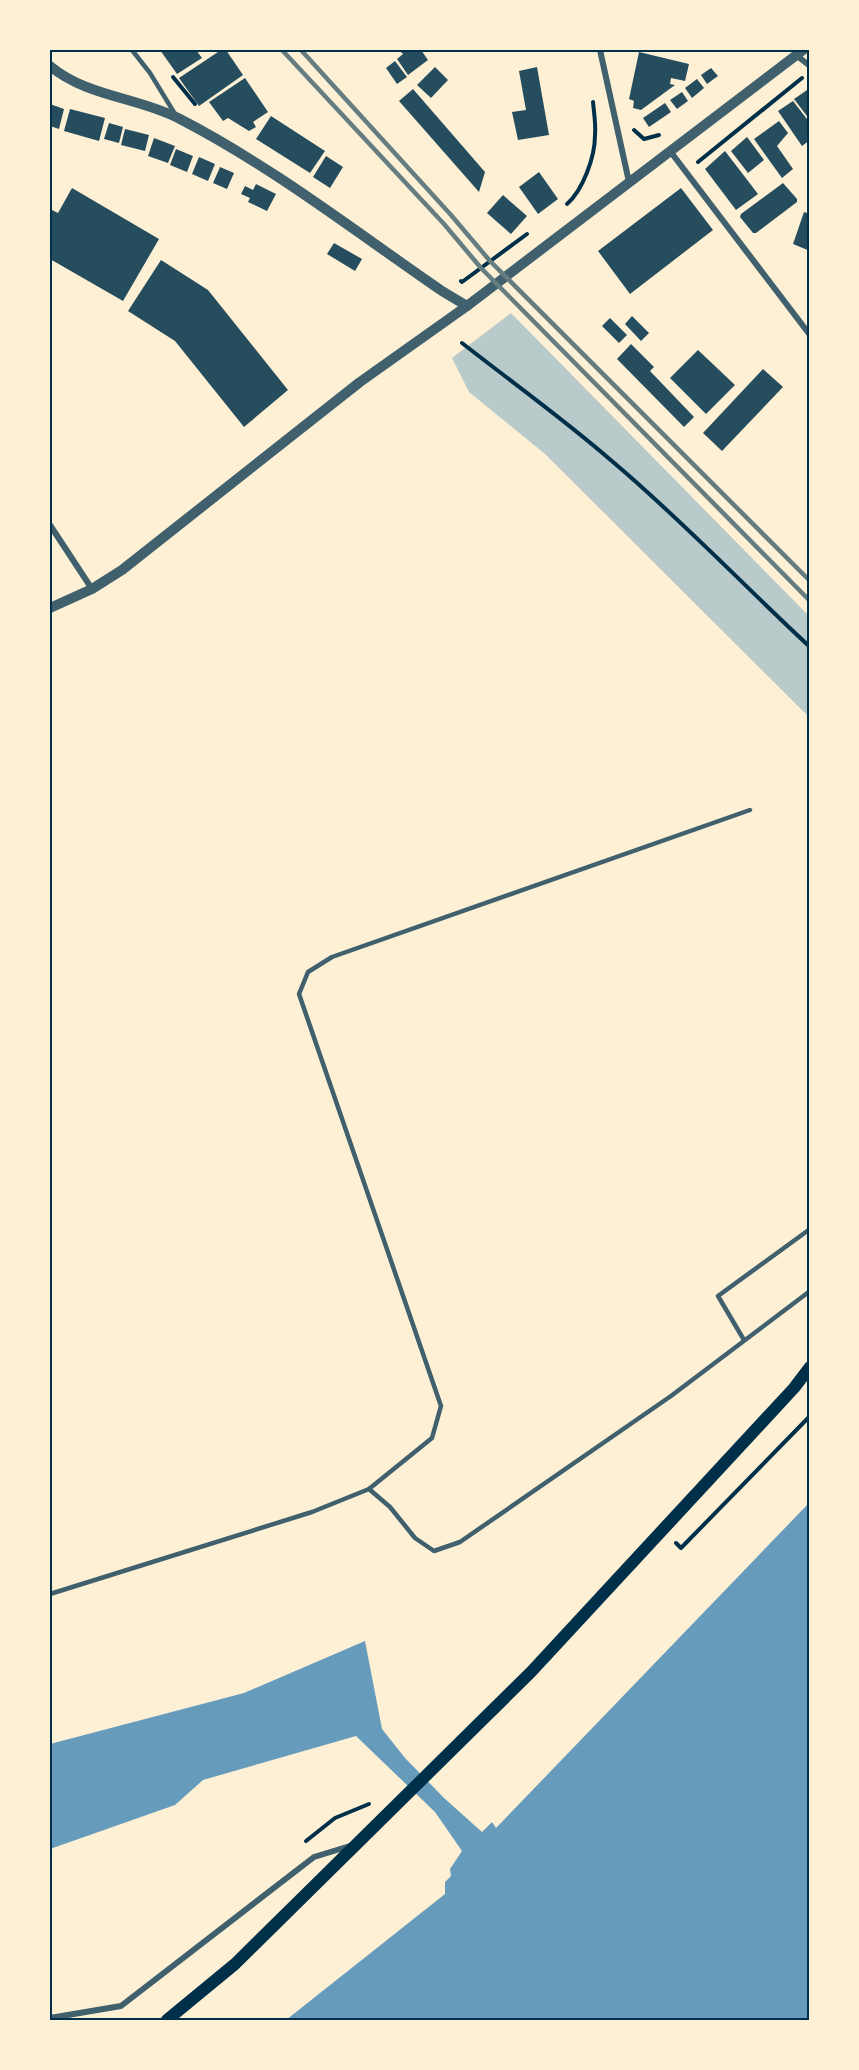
<svg xmlns="http://www.w3.org/2000/svg" width="859" height="2070" viewBox="0 0 859 2070" font-family="Ubuntu,sans-serif">
<style>
.green{fill:#b9caca}
.water{fill:#669bbc}
.building{fill:#264d5e}
.lines{fill:none;stroke-linecap:round;stroke-linejoin:round}
.path{stroke:#003049;stroke-width:4}
.service{stroke:#3f606c;stroke-width:4.5}
.minor{stroke:#3f606c;stroke-width:6}
.tertiary{stroke:#3f606c;stroke-width:10}
.secondary{stroke:#003049;stroke-width:12}
.rail{stroke:#657d81;stroke-width:4.5}
.neatline{fill:none;stroke:#003049;stroke-width:2}
</style>
<rect width="100%" height="100%" fill="#fdf0d5"/>
<!-- green -->
<path class="green" d="M511,313l298,303v101l-264,-263 -76,-62 -17,-34z"/>
<!-- water -->
<path class="water" d="M809,1503v517h-523l159,-126v-12l6,-6 -1,-7 12,-18 -27,-39 -79,-76 -153,44 -28,25 -125,44v-105l194,-51 121,-52 17,88 23,29 39,40 38,34 10,-10 4,6z"/>
<!-- building -->
<g class="building">
<path d="M160,50h36l6,8 -25,16z"/>
<path d="M221,50h5l17,25 -44,31 -20,-28z"/>
<path d="M399,50h22l7,10 -20,15 -11,-16 6,-5z"/>
<path d="M639,52l50,12 -4,17 -14,-3 -1,6 5,1 -34,25 -8,-2 1,-7 -5,-2z"/>
<path d="M395,61l12,16 -10,7 -11,-16z"/>
<path d="M435,67l13,13 -17,18 -14,-13z"/>
<path d="M537,67l12,68 -31,5 -6,-28 14,-2 -7,-39z"/>
<path d="M711,68l7,8 -11,8 -6,-9z"/>
<path d="M245,78l23,34 -15,10 3,5 -7,4 -21,-13 -5,3 -14,-19z"/>
<path d="M697,79l7,9 -12,10 -7,-10z"/>
<path d="M810,88v32l-16,-21z"/>
<path d="M413,89l72,83 -6,20 -80,-91z"/>
<path d="M682,92l6,9 -11,8 -7,-9z"/>
<path d="M793,101l17,22v17l-8,6 -24,-35z"/>
<path d="M665,103l6,9 -22,15 -6,-9z"/>
<path d="M50,104l14,5 -5,20 -9,-3z"/>
<path d="M70,109l35,9 -6,23 -35,-10z"/>
<path d="M271,116l54,35 -15,22 -54,-34z"/>
<path d="M779,121l9,12 -11,13 16,23 -11,9 -28,-39z"/>
<path d="M109,123l14,4 -4,16 -15,-4z"/>
<path d="M125,129l24,6 -4,16 -24,-6z"/>
<path d="M747,137l17,23 -16,13 -17,-22z"/>
<path d="M154,138l21,8 -7,17 -20,-7z"/>
<path d="M176,149l17,7 -6,16 -17,-7z"/>
<path d="M725,151l33,43 -22,16 -31,-41z"/>
<path d="M326,156l17,11 -13,21 -17,-11z"/>
<path d="M199,157l16,7 -7,17 -16,-7z"/>
<path d="M220,167l14,6 -7,16 -14,-6z"/>
<path d="M539,172l19,27 -20,15 -19,-27z"/>
<path d="M783,183l14,16v3l-41,31h-3l-13,-16 1,-3z"/>
<path d="M256,184l20,10 -9,17 -19,-9 2,-4 -9,-4 4,-8 8,4z"/>
<path d="M72,188l87,51 -36,62 -73,-42v-50l8,4z"/>
<path d="M681,188l32,42 -83,64 -32,-43z"/>
<path d="M503,195l24,21 -16,18 -24,-21z"/>
<path d="M804,212l6,2v37l-17,-7z"/>
<path d="M334,243l28,16 -7,12 -28,-17z"/>
<path d="M161,260l47,30 80,100 -44,37 -69,-86 -47,-30z"/>
<path d="M632,316l17,17 -8,8 -16,-17z"/>
<path d="M610,318l17,17 -8,8 -17,-17z"/>
<path d="M631,344l23,23 -4,4 44,46 -10,10 -67,-68z"/>
<path d="M698,350l37,35 -29,29 -36,-36z"/>
<path d="M763,369l20,18 -61,64 -19,-18z"/>
</g>
<g class="lines">
<!-- path -->
<g class="path">
<path d="M173,77l22,27"/>
<path d="M634,130l10,9 15,-4"/>
<path d="M698,162l104,-84"/>
<path d="M567,204c16,-14 28,-47 28,-69 1,-11 -1,-22 -2,-33"/>
<path d="M461,281l1,1 65,-48"/>
<path d="M462,343c51,40 103,77 151,119 69,58 131,124 197,185"/>
<path d="M676,1543l5,5 129,-132"/>
<path d="M306,1841l29,-23 34,-14"/>
</g>
<!-- service -->
<g class="service">
<path d="M132,50l18,23 25,41"/>
<path d="M744,1340l-26,-44 92,-67"/>
<path d="M369,1489l21,18 25,31 19,13 26,-9 211,-146 139,-105"/>
<path d="M50,1594l262,-82 57,-23 63,-51 9,-32 -142,-412 9,-22 24,-15 418,-147"/>
</g>
<!-- minor -->
<g class="minor">
<path d="M600,50l29,132"/>
<path d="M796,55l14,11"/>
<path d="M670,151l140,184"/>
<path d="M50,525l42,64"/>
<path d="M50,2018l71,-12 193,-149 36,-11"/>
</g>
<!-- tertiary -->
<g class="tertiary">
<path d="M50,66c37,31 88,31 130,53 93,48 176,113 262,172l25,15"/>
<path d="M50,608l42,-19 30,-19 238,-188 107,-76 336,-256"/>
</g>
<!-- secondary -->
<path class="secondary" d="M167,2020l68,-56 296,-292 263,-284 16,-21"/>
<!-- rail -->
<g class="rail">
<path d="M282,50l162,174 37,44 329,333"/>
<path d="M301,50l150,165 39,46 320,320"/>
</g>
</g>
<!-- border -->
<rect width="859" height="2070" fill="none" stroke="#fdf0d5" stroke-width="102"/>
<rect x="51" y="51" width="757" height="1968" class="neatline"/>
</svg>
